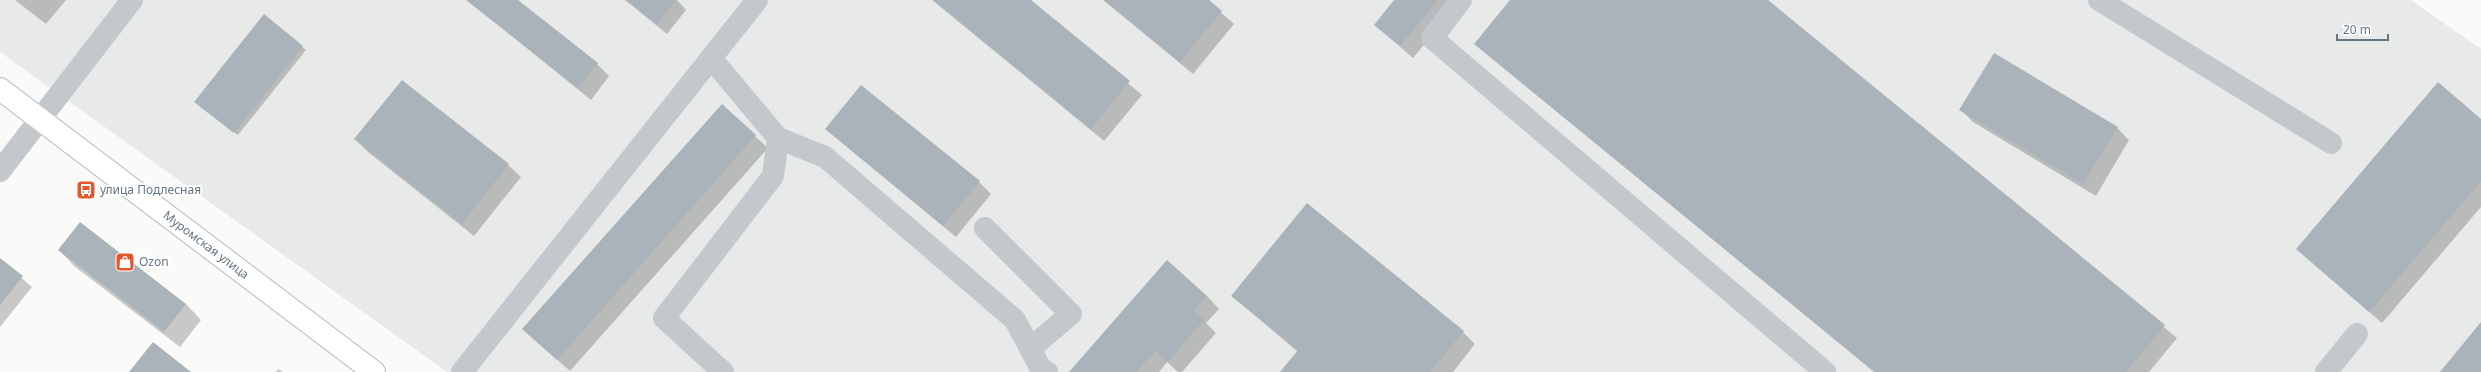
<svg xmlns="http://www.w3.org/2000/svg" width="2481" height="372" viewBox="0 0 2481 372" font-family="'Noto Sans',sans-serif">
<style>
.built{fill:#e8e9e9}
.shadow{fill:#0003}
.building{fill:#aab3b9}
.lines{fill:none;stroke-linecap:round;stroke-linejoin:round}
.major-casing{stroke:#b5babe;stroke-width:24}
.minor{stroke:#c3c8cc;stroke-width:22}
.major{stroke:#fff;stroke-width:22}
.labels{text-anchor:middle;stroke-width:4;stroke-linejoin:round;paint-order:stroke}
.poi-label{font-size:12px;fill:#657683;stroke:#fff;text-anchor:start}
.street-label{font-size:12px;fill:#657683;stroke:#fff}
</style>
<rect width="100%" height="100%" fill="#fafaf8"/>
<!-- built -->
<path class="built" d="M0,0h2411l70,49v323h-2034l-447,-320z"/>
<!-- shadow -->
<g class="shadow">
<path d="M15,0h51l-20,24z"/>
<path d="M467,0h49l81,64 12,12 -18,24z"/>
<path d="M625,0h52l9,10 -19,24z"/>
<path d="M932,0h97l113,95 -38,46z"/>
<path d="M1103,0h104l27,24 -41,50z"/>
<path d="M1395,0h66l-48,58 -38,-33z"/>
<path d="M1511,0h256l410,338 -28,34h-275l-399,-328z"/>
<path d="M264,16l42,34 -68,85 -39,-30z"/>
<path d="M402,81l106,84 13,12 -47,59 -106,-84 -13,-13z"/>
<path d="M722,106l46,42 -198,223 -34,-30z"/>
<path d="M1961,110l156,18 12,12 -33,56 -123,-74z"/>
<path d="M2481,120v87l-99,116 -85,-74z"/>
<path d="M826,129l153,53 12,12 -35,43z"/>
<path d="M59,250l127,54 15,16 -21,27 -106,-81z"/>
<path d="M0,259l32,28 -32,40z"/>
<path d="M1207,296l12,13 -13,14 10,10 -34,39h-4l-11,-10 -8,10h-79z"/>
<path d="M1232,296l231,36 12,12 -22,28h-172l17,-20z"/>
<path d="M278,369l5,3h-7z"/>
</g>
<!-- building -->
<g class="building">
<path d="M466,0h52l80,63 -20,25z"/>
<path d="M626,0h50l-19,24z"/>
<path d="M933,0h98l99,81 -39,48z"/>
<path d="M1104,0h105l13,11 -42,51z"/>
<path d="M1394,0h44l-38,46 -26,-21z"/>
<path d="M1510,0h258l397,325 -39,47h-251l-401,-328z"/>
<path d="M264,14l39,32 -69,87 -40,-31z"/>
<path d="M1994,53l124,74 -35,57 -124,-74z"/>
<path d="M402,80l107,84 -47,60 -108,-85z"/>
<path d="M2438,82l43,37v62l-112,131 -73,-63z"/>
<path d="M861,85l119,96 -37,45 -118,-97z"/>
<path d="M722,104l34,31 -199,225 -35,-31z"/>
<path d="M1307,203l157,128 -34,41h-150l18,-22 -67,-54z"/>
<path d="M80,222l106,82 -22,28 -106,-82z"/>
<path d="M0,258l23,18 -23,29z"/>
<path d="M1167,260l40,36 -13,15 10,9 -36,42 -13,-11 -19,21h-67z"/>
<path d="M2481,322v50h-41z"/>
<path d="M153,342l38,30h-62z"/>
</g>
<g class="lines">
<!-- major casing -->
<g class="major-casing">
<path id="major" d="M0,89l374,283"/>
</g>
<!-- minor -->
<g class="minor">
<path d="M1461,0l-29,38 393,334"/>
<path d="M2099,0l232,143"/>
<path d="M711,58l67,80 -5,38 -109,142 59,54"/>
<path d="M778,138l47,19 190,163 26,49 6,3"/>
<path d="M0,171l132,-171"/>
<path d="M985,228l86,86 -40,34"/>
<path d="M462,372l295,-372"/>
<path d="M2326,372l31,-38"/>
</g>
<!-- major -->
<use href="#major" class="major"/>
</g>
<!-- icons -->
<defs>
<g id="bus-square" transform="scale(1)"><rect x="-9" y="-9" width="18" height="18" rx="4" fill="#e4572e" stroke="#fff"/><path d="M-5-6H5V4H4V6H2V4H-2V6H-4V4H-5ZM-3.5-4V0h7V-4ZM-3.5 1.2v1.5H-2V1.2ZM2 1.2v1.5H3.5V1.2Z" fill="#fff"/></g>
<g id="shop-square" transform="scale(1)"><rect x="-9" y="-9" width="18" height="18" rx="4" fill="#e4572e" stroke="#fff"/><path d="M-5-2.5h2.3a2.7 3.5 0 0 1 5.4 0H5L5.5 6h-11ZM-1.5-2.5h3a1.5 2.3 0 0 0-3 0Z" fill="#fff"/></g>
</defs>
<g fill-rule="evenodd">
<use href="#bus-square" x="86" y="190"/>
<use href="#shop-square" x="125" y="262"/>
</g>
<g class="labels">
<!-- poi labels -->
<g class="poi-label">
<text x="100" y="194">улица Подлесная</text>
<text x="139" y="266">Ozon</text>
</g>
<!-- street labels -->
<g class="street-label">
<text transform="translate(206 245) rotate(37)" y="4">Муромская улица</text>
</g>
</g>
<!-- scale -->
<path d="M2337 34v6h51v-6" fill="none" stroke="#657683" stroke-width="2"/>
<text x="2343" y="34" font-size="12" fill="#657683" stroke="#ffffff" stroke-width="3" paint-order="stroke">20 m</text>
</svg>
